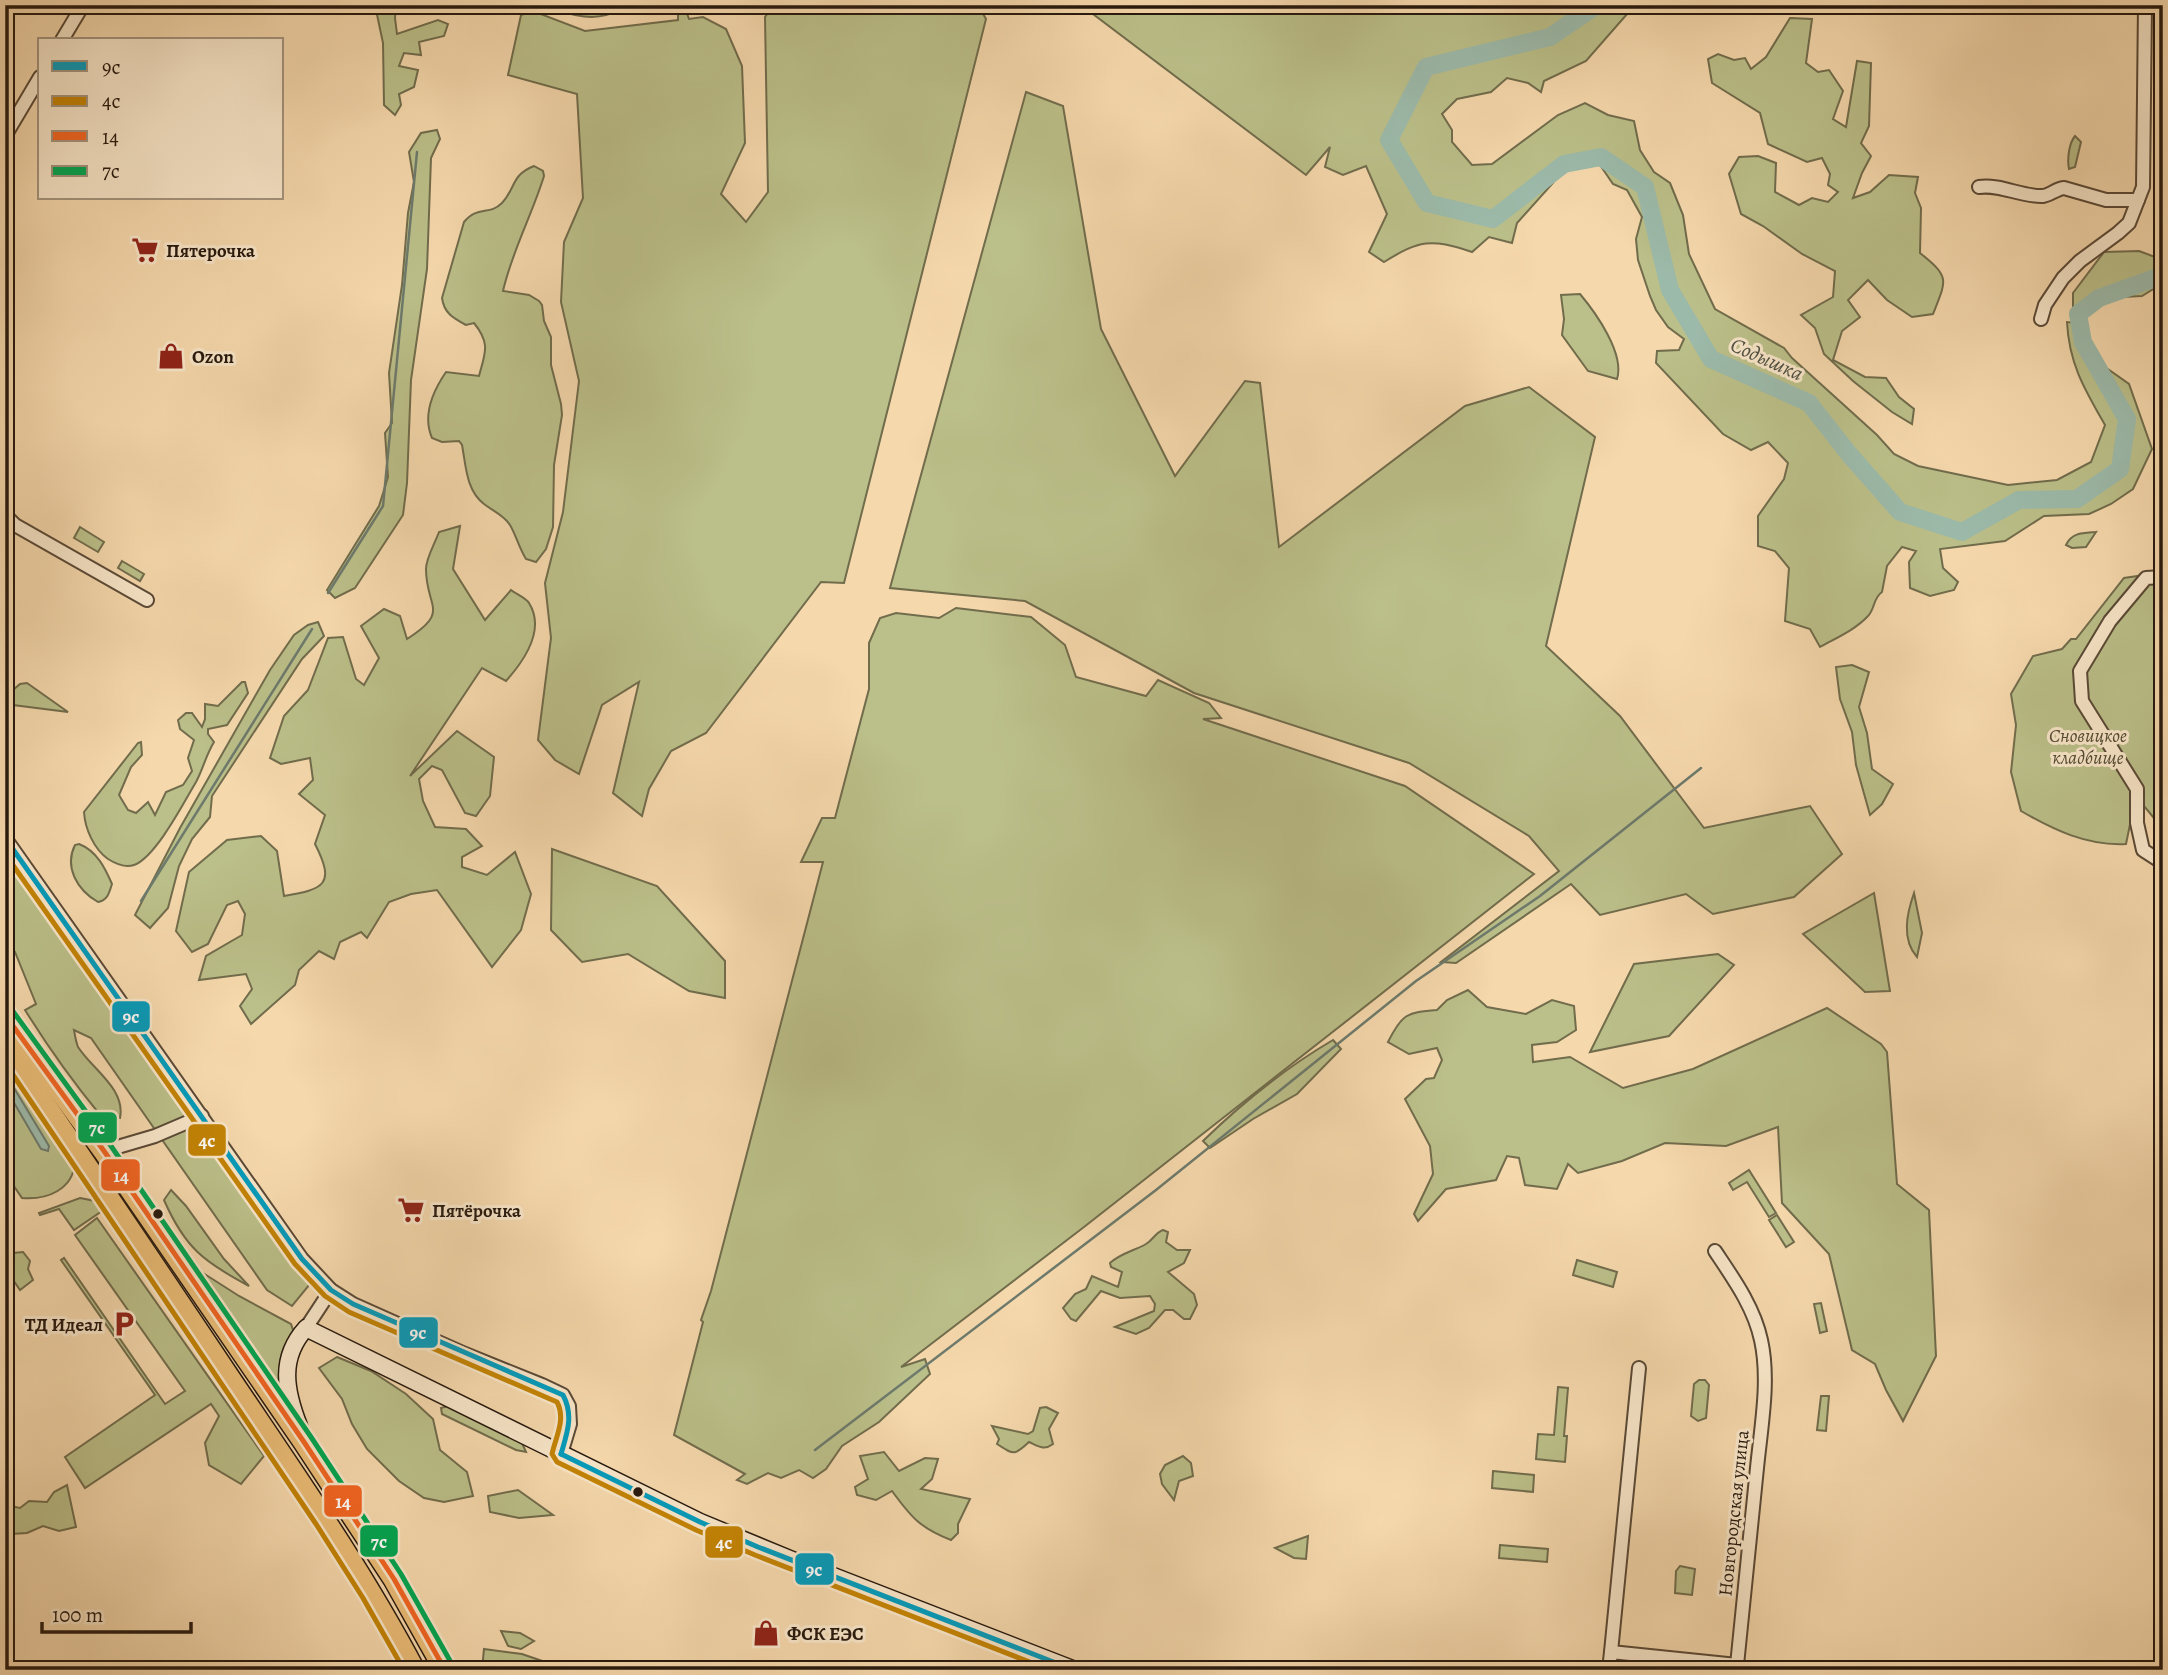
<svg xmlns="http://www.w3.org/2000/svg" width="2168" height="1675" viewBox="0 0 2168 1675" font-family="Alegreya,serif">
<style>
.green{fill:#bbbf89;stroke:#716c4c;stroke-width:2}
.water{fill:#9cbaaa;stroke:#6d7a6c;stroke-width:2}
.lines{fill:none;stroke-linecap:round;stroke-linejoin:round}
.stream{stroke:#6d7a6c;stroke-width:2.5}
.river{stroke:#9cbaaa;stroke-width:18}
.street-casing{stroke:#5a4936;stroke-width:16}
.secondary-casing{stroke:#27190e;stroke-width:19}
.highway-casing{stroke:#27190e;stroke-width:24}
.street{stroke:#f8e6c9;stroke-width:12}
.secondary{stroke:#f8e6c9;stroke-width:16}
.highway{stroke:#eabc76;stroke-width:21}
.bus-1-casing{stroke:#f8e6c9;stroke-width:10}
.bus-2-casing{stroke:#f8e6c9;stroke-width:10}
.bus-3-casing{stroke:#f8e6c9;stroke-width:10}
.bus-4-casing{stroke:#f8e6c9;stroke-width:10}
.bus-1{stroke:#049bbb;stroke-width:5}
.bus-2{stroke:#c38304;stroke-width:5}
.bus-3{stroke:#f26522;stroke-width:5}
.bus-4{stroke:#00a651;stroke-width:5}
.bus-dot{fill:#27190e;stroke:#f8e6c9;stroke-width:2.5}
.labels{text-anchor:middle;stroke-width:6;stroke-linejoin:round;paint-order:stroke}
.poi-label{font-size:19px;font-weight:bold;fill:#27190e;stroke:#f8e6c9;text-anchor:start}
.park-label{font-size:19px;font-style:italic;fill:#534b33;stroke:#f8e6c9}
.street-label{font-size:19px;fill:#27190e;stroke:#f8e6c9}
.water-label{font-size:21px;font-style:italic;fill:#505145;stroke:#f8e6c9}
.line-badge{stroke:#f8e6c9;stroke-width:2.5}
.badge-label{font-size:19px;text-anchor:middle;font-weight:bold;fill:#fff}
</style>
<rect width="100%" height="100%" fill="#f5d8ac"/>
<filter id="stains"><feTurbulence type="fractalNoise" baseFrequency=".00286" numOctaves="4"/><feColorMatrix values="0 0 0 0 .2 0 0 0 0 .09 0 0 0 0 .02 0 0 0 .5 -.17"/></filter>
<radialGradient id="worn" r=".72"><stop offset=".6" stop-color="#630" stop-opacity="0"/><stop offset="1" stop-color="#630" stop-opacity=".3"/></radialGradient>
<!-- green -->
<g class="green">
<path d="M375,5h24l-3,2 -1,11 2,16 41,-14 10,4 -4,12 -25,6 2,13 -17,-2 -5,13 19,4 -4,17 -15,7 2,11 -6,10 -11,-10 -1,-62z"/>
<path d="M550,5h69l-1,5c-19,12 -49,7 -68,-5z"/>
<path d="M675,5h9l5,14 14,-2 23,12 16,37 3,77 -24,51 25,28 22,-30 -3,-175 9,-12h204l8,14 -142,564 -23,-1 -115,151 -35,18 -22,38 -7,27 -29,-23 26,-111 -37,23 -23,69 -24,-14 -17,-20 13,-102 -6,-55 18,-71 16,-131 -18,-79 3,-60 19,-44 -6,-104 -69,-19 13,-60 12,-4 52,20 93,-11v-9z"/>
<path d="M1081,5h554l-49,56 -42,20 -3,11 -13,-9 -21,-5 -16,14 -34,7 -15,15 10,16v12l20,23 20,-1 66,-49 27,-12 23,12 26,6 6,29 14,22 16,11 13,32 6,39 26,55 69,39 8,10 85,77 17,19 24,12 90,19 49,-5 34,-18 14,-37c-20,-35 -36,-61 -38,-103l9,1 2,25 51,36 23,65 -19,40 -22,15 -22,10 -45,2 -39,25 -65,8 3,19 15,14 -4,8 -24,6 -20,-8 -1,-26 7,-11 -14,-4 -15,19 -5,26c-9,6 -7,17 -14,24 -13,14 -32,22 -48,31l-10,-18 -25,-8 4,-53 -14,-17 -17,-5v-30l26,-37 4,-16 -20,-21 -17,8 -28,-16 -67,-71 1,-12 22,-1 5,-11 -16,-12 -12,-17 -6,-14 -12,-36 -2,-21 6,-22 -15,-27 -14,-6 -13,-19v-8l-36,7 -11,19 -36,40 -5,20 -23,-6 -17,15c-42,-14 -52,-12 -88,10l-15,-10 18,-38 -21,-48 -23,9 -18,-8 5,-20 -24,28z"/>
<path d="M1790,18l22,1 -6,44 12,9 11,-2 14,21 -10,28 13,8 11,-66 14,2 -2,63 -8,17 10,13 -9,17 -9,25 17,-6 19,-17 29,2 -3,16 6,15 -1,45c30,24 27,26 13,61l-21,3 -25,-17 -19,-20 -20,20 12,17 -18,14 -9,29 32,17 21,1 13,19 15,12 -2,15 -20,-12 -39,-31 -29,-27 -9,-26 -14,-13 32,-18 2,-26 -33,-17 -39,-28 -22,-12 -12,-40 10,-17 19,-1 18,7 -1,29 24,13 13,-7 16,4 10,-10 -10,-7 2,-11 -8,-16 -15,4 -39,-18 -8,-31 -48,-30 -4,-24 10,-5 16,6 11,-2 6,11 15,-12z"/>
<path d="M1026,92l37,14 38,223 74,147 70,-95 15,2 19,164 186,-141 64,-19 66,50 -49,209 74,70 84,112 106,-22 32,48 -48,43 -81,17 -27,-20 -86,21 -29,-31 -115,79 -15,-1 118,-91 -30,-35 -120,-73 -215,-70 -169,-92 -135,-13z"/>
<path d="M437,130l3,9 -9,19 -4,111 -16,111 -4,103 -4,32 -48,73 -20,10 -8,-8 52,-84 9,-29 -3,-44 7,-10 -3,-50 13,-88 6,-72 6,-31 -5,-30 12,-19z"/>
<path d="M2075,136l6,6 -6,25 -6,2c-2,-10 0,-26 6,-33z"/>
<path d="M534,166l9,5 1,5c-12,39 -32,75 -41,115l26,4 10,6 3,4 2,16 7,16v28l10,39 1,11 -8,50 -1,62 -7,22 -10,13 -10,-3c-7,-11 -10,-24 -16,-34 -6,-10 -17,-14 -26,-21 -18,-14 -18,-38 -22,-59l-3,-4 -17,1 -10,-4c-10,-23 1,-47 14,-66l33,4c6,-23 12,-32 -5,-53l-8,2c-13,-7 -22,-12 -24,-27l22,-76c14,-17 25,-6 38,-19 14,-15 9,-28 32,-37z"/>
<path d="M2139,251l24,9v29l-8,-1 -13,8 -20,1 -49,16v-20l31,-41z"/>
<path d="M1580,294c16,19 45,60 37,85l-29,-8 -26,-36 2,-16 -3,-24z"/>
<path d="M460,526l-7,43 32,51 26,-30c5,4 15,8 18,13 17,27 -6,59 -23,78l-24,-13 -72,108 47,-45 37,26 -4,39 -14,20 -11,-3 -23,-43 -10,-4 -13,13 4,22 12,26 31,2 16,17 -20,11v10l25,8 28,-23 16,42 -10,36 -29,37 -55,-77 -26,4 -22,8 -22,36 -6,-6 -21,10 -6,17 -15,-8 -20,19 -4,15 -44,39 -11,-18 12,-17 -6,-15 -47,6 7,-24 36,-21 3,-21 -7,-13 -11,4 -19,39 -16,8 -16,-21 13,-59 38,-32 34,-4 16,15 7,45c40,-7 52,-11 31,-52l10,-29 -26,-21 14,-14 -3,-22 -29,6 -11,-6 14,-42 24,-26 20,-52 15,-1 13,42 8,6 15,-27 -18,-32 23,-17 16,7 7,23c44,-28 19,-31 19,-70 0,-11 9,-26 13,-37z"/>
<path d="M80,527l24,15 -6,10 -24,-14z"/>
<path d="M2096,532l-10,15 -14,1 -6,-3c6,-13 18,-12 30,-13z"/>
<path d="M122,561l22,13 -4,7 -22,-13z"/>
<path d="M2151,574l12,4v251l-19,-23 -10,-1 -8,39c-39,2 -72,-14 -105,-33l-10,-39 5,-47 -5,-31 22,-38 29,-7 9,-10h5l48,-61z"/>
<path d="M956,608l75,9 34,28 11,32 70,19 12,-16 51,23 12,15 -18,1 202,67 129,88 -450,353 -183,140 24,-8 5,15 -51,48 -37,24 -16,23 -13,9 -14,-8 -18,8 -13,-5 -21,11 -10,-4 8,-6 -71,-39 29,-113 -2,-2 10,-29 112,-429h-22l21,-44h13l34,-129v-46l11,-25 16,-5 43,5z"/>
<path d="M318,622l6,14 -22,23 -90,137 -2,21 -18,22 -13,27 -11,42 -18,20 -15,-13 45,-87 90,-158 24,-35 14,-10z"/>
<path d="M1852,665l17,7 -10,35 8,26 5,36 21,15 -11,20 -12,11 -14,-50 -4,-33 -12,-33 -4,-32z"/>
<path d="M242,682h3l3,11 -21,32 -19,4v5l6,8c-8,13 -11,27 -18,40 -12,20 -40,75 -62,83 -8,3 -18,-1 -26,-6 -14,-10 -23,-30 -24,-47l54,-69 3,-1 1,13 -11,12 -12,28 9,15 8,3 12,-11 7,13 11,-23 17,-7 9,-14 -4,-13 6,-18 -14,-11 -2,-9 8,-7h6l10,14 3,-8v-15l13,2z"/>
<path d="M27,683l41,29 -55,-7 -7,-9 14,-12z"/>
<path d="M79,844c18,7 26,24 33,40 -3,9 -4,16 -14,18 -21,-12 -34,-35 -23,-57z"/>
<path d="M5,846l116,158 189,280 -18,22 -25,-16 -176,-252 -17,-8c1,6 2,12 4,17 14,22 48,42 42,71l-19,-2c-28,-34 -53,-69 -76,-106l11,-6 -21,-52 -10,-11z"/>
<path d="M552,849l105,37 68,75v37l-36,-7 -61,-37 -46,8 -31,-32z"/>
<path d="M1874,893l16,98 -25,1 -62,-58z"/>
<path d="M1914,893l8,40 -5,24c-16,-18 -10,-44 -3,-64z"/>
<path d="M1718,954l16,11 -65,71 -79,16 44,-88z"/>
<path d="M1468,990l19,17 39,7 26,-14 22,6 2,24 -19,12 -25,3 1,17 37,-5 53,31 70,-19 134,-61 54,36 6,8 10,132 32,26 7,146 -33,65 -17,-31 -11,-26 -23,-14 -23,-96 -47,-51 -4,-76 -52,19 -61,-3 -43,18 -44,12 -10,-9 -11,25 -32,-4 -6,-27 -12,-2 -11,24 -50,9 -28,32 -4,-7 19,-40 -3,-28 -25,-47 21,-20 8,-1 8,-18 -5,-12 -28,6 -21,-12c14,-28 19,-30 49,-32l10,-10z"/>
<path d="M1333,1040l8,9 -44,45 -44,25 -43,29 -7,-7c39,-38 84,-74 130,-101z"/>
<path d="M5,1064l70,98c-2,28 -28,38 -53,36l-17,-25z"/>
<path d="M1749,1170l27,43 -7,4 -22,-35 -14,8 -4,-7z"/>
<path d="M171,1190l15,16 38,53 25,27c-45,-24 -64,-38 -85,-86z"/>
<path d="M80,1198l15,3 7,10 -28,19 -15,-21 -19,6 -1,-2z"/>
<path d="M5,1206l8,4 1,21 -9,9z"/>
<path d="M1777,1215l17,27 -8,5 -17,-27z"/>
<path d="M97,1218l167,238 -23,28 -32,-19 -4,-22 14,-27 -8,-12 -126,84 -20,-31 90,-62 -94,-135 3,-2 101,146 20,-13 -110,-156z"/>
<path d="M1163,1230l5,2 -2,10 11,8h13l-6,13 -16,9 26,22 3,11 -7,14h-6l-11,-9h-8l-16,18 -13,6 -21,-7 39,-16 1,-7 -5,-8 -30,2 -19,-7 -25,30 -5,-2 -8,-11 12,-14 11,-5 6,-13 26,11 4,-15 -11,-5 -1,-4c11,-10 24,-12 36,-19 7,-4 9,-11 17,-14z"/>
<path d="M5,1245l8,8 10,-1 7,9 -2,8 5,11 -13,10 -15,-22z"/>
<path d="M1577,1260l40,12 -4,15 -40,-12z"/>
<path d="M203,1273l36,23 52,28 3,9c-16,17 -17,37 -11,59z"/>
<path d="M1821,1303l6,28 -7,2 -6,-29z"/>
<path d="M337,1357l34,14 35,23 27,25 7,31 27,22 6,24 -29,6 -20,-4 -25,-17 -32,-32 -15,-25 -10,-25 -23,-31z"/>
<path d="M1699,1380h6l4,5 -3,33 -8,3 -7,-5 3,-32z"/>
<path d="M1558,1387l10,1 -4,48h3l-2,26 -29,-3 2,-25 16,1z"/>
<path d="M1821,1396h8l-3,35 -9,-1z"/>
<path d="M448,1406l74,37 4,9 -10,-2 -74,-36 -1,-6z"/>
<path d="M1046,1407l12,6 -9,16 4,15c-9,7 -15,2 -24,-2 -15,14 -15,13 -32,2l2,-5 -7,-13 36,8 5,-3 7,-23z"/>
<path d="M884,1452l15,19 26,-13 13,1 -6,20 -11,10 49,10 -12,25v9l-7,7c-31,-12 -40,-23 -59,-49l-16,9 -19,-5 -2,-8 13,-8 -8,-23z"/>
<path d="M1183,1456l8,7 2,13 -14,5 -5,19 -12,-16 -2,-10 5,-9z"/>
<path d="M1493,1471l41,4 -1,17 -41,-4z"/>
<path d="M67,1485l9,42 -17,4 -16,-5 -16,7 -16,1 -6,-7v-22l15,3 9,-7 18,1 7,-10z"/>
<path d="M518,1490l35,25 -34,3 -29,-6 -2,-16z"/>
<path d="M1308,1536l-2,23 -12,-1 -19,-10z"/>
<path d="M1500,1545l48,4 -1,13 -48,-4z"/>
<path d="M1680,1566l15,3 -3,26 -17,-2 1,-22z"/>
<path d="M501,1631l19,2 14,8 -13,8 -13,-3z"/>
<path d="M484,1649l38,5 26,9 -2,7h-64z"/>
</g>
<!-- water -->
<path class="water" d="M8,1086l6,2 35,58 -1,5 -7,-2 -35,-60z"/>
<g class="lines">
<!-- stream -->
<g class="stream">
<path d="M328,593l55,-87 34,-354"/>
<path d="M141,901l171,-272"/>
<path d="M815,1450l341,-260 260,-209 124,-85 161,-128"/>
</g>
<!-- river -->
<path class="river" d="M1597,5l-47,32 -124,30 -37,73 38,63 66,16 71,-55 37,-7 44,30 25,103 41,69 98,44 40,51 51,58 62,20 57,-32 58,-1 43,-30 7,-50 -44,-77 -5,-28 21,-16 59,-21 5,2"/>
<!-- street casing -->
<g class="street-casing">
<g id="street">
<path d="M62,40l21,-35"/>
<path d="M5,136l35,-59"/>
<path d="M1979,187c22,-3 43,10 64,9 7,-1 13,-7 21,-8l42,12h32"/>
<path d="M2041,319l4,-14 18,-27 17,-17 38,-28 11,-10 14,-36 2,-182"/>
<path d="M5,515l10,10 132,75"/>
<path d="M2163,577l-17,1 -36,43 -30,50 2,30 55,88v34l6,27 20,13"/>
<path d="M5,838l297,421 29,31 22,14 112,50 77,31 21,10 6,11 1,18 -9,30"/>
<path d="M104,1151l51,-15 47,-20"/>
<path d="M306,1328l25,-38"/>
<path d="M1611,1652l28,-284"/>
<path d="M1609,1670l2,-18 126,13c7,-66 13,-131 20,-197 4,-41 13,-88 4,-128 -7,-33 -28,-62 -46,-89"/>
</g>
</g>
<!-- secondary casing -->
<g class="secondary-casing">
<path id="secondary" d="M299,1426c-14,-36 -20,-68 7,-98l394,194 97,40 278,108"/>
</g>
<!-- highway casing -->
<g class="highway-casing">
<g id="highway">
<path d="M5,1015l99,136 200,291 90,137 51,91"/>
<path d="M5,1047c75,108 148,217 221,326 65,97 133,193 188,297"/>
</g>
</g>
<!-- street -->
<use href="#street" class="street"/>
<!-- secondary -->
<use href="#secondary" class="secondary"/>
<!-- highway -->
<use href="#highway" class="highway"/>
<!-- bus-1 casing -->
<g class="bus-1-casing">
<g id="bus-1">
<path d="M5,838l297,421 29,31 22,14 210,91c11,21 4,38 -2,59"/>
<path d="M561,1454l139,68 58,25 316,123"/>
</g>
</g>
<!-- bus-2 casing -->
<g class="bus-2-casing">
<g id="bus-2">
<path d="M5,854l290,410 30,32 24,16 208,90c9,17 -1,34 -5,52l5,8 139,68 59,25 295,115"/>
<path d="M5,1063l311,461 47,74 41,72"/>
</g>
</g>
<!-- bus-3 casing -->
<g class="bus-3-casing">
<path id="bus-3" d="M5,1015l99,136 200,291 90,137 51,91"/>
</g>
<!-- bus-4 casing -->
<g class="bus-4-casing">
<path id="bus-4" d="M12,1010l99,136 200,291 90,137 52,92"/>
</g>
<!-- bus-1 -->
<use href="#bus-1" class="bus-1"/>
<!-- bus-2 -->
<use href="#bus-2" class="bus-2"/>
<!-- bus-3 -->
<use href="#bus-3" class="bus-3"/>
<!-- bus-4 -->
<use href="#bus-4" class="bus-4"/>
</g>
<!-- icons -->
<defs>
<g id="supermarket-bare" transform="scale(2.1)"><path d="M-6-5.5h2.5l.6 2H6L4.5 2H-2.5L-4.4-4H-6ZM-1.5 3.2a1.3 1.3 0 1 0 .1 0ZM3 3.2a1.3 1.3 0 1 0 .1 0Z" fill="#8f2418" stroke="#f8e6c9" stroke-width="2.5" paint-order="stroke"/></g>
<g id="shop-bare" transform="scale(2.1)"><path d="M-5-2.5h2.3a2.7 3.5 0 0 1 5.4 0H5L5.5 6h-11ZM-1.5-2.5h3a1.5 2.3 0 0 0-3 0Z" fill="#8f2418" stroke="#f8e6c9" stroke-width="2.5" paint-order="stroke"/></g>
<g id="parking-bare" transform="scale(2.1)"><path d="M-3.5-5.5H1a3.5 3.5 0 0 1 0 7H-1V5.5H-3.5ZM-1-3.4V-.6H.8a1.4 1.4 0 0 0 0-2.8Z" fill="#8f2418" stroke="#f8e6c9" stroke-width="2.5" paint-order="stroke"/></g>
</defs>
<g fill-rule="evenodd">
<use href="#supermarket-bare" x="145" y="250"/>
<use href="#shop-bare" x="171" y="356"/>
<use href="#supermarket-bare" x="411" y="1210"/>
<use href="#parking-bare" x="124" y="1324"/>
<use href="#shop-bare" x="766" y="1633"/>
</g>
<!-- markers -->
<g class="bus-dot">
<circle cx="158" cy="1214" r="6"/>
<circle cx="638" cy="1492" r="6"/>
</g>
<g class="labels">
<!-- poi labels -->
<g class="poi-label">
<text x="166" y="257">Пятерочка</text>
<text x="192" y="363">Ozon</text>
<text x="432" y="1217">Пятёрочка</text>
<text x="103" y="1331" text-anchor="end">ТД Идеал</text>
<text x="787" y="1640">ФСК ЕЭС</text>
</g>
<!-- park labels -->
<g class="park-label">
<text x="2088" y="742">Сновицкое<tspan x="2088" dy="22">кладбище</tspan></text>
</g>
<!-- street labels -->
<g class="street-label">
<text transform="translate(1733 1513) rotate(-84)" y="7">Новгородская улица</text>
</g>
<!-- water labels -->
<g class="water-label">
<text transform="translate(1767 359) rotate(24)" y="7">Содышка</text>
</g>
</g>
<g class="line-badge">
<rect x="111" y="1000" width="40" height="33" rx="7" fill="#049bbb"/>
<rect x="77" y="1111" width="41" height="33" rx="7" fill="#00a651"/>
<rect x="187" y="1123" width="40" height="34" rx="7" fill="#c38304"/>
<rect x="100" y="1158" width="41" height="34" rx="7" fill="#f26522"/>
<rect x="398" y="1316" width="41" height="33" rx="7" fill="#049bbb"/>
<rect x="323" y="1484" width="40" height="34" rx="7" fill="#f26522"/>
<rect x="359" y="1524" width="40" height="34" rx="7" fill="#00a651"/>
<rect x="704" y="1525" width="40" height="34" rx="7" fill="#c38304"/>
<rect x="794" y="1552" width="41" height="34" rx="7" fill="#049bbb"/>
</g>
<g class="badge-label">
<text x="131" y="1023">9с</text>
<text x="97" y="1134">7с</text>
<text x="207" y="1147">4с</text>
<text x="121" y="1182">14</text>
<text x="418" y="1339">9с</text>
<text x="343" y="1508">14</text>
<text x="379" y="1548">7с</text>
<text x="724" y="1549">4с</text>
<text x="814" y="1576">9с</text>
</g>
<!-- margin -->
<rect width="2168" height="1675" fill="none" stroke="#f5d8ac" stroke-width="28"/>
<rect x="7" y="7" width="2154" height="1661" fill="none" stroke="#27190e" stroke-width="3.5"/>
<rect x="14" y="14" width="2140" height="1647" fill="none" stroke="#27190e" stroke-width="2"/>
<!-- legend -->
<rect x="38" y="38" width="245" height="161" fill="#f8e6c9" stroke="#a4947e" stroke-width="2"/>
<rect x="52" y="61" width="35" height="10" fill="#049bbb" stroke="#a4947e" stroke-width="2"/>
<text x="102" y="74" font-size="21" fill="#27190e">9с</text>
<rect x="52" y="96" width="35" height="10" fill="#c38304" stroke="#a4947e" stroke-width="2"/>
<text x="102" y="108" font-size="21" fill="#27190e">4с</text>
<rect x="52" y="131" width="35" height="10" fill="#f26522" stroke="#a4947e" stroke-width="2"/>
<text x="102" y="144" font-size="21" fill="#27190e">14</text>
<rect x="52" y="166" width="35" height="10" fill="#00a651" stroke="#a4947e" stroke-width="2"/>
<text x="102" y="178" font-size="21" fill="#27190e">7с</text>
<!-- scale -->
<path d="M42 1622v10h149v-10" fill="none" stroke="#27190e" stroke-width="3.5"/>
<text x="52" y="1622" font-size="21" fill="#27190e" stroke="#f8e6c9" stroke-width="5" paint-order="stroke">100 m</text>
<rect width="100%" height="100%" filter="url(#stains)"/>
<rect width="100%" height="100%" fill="url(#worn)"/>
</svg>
